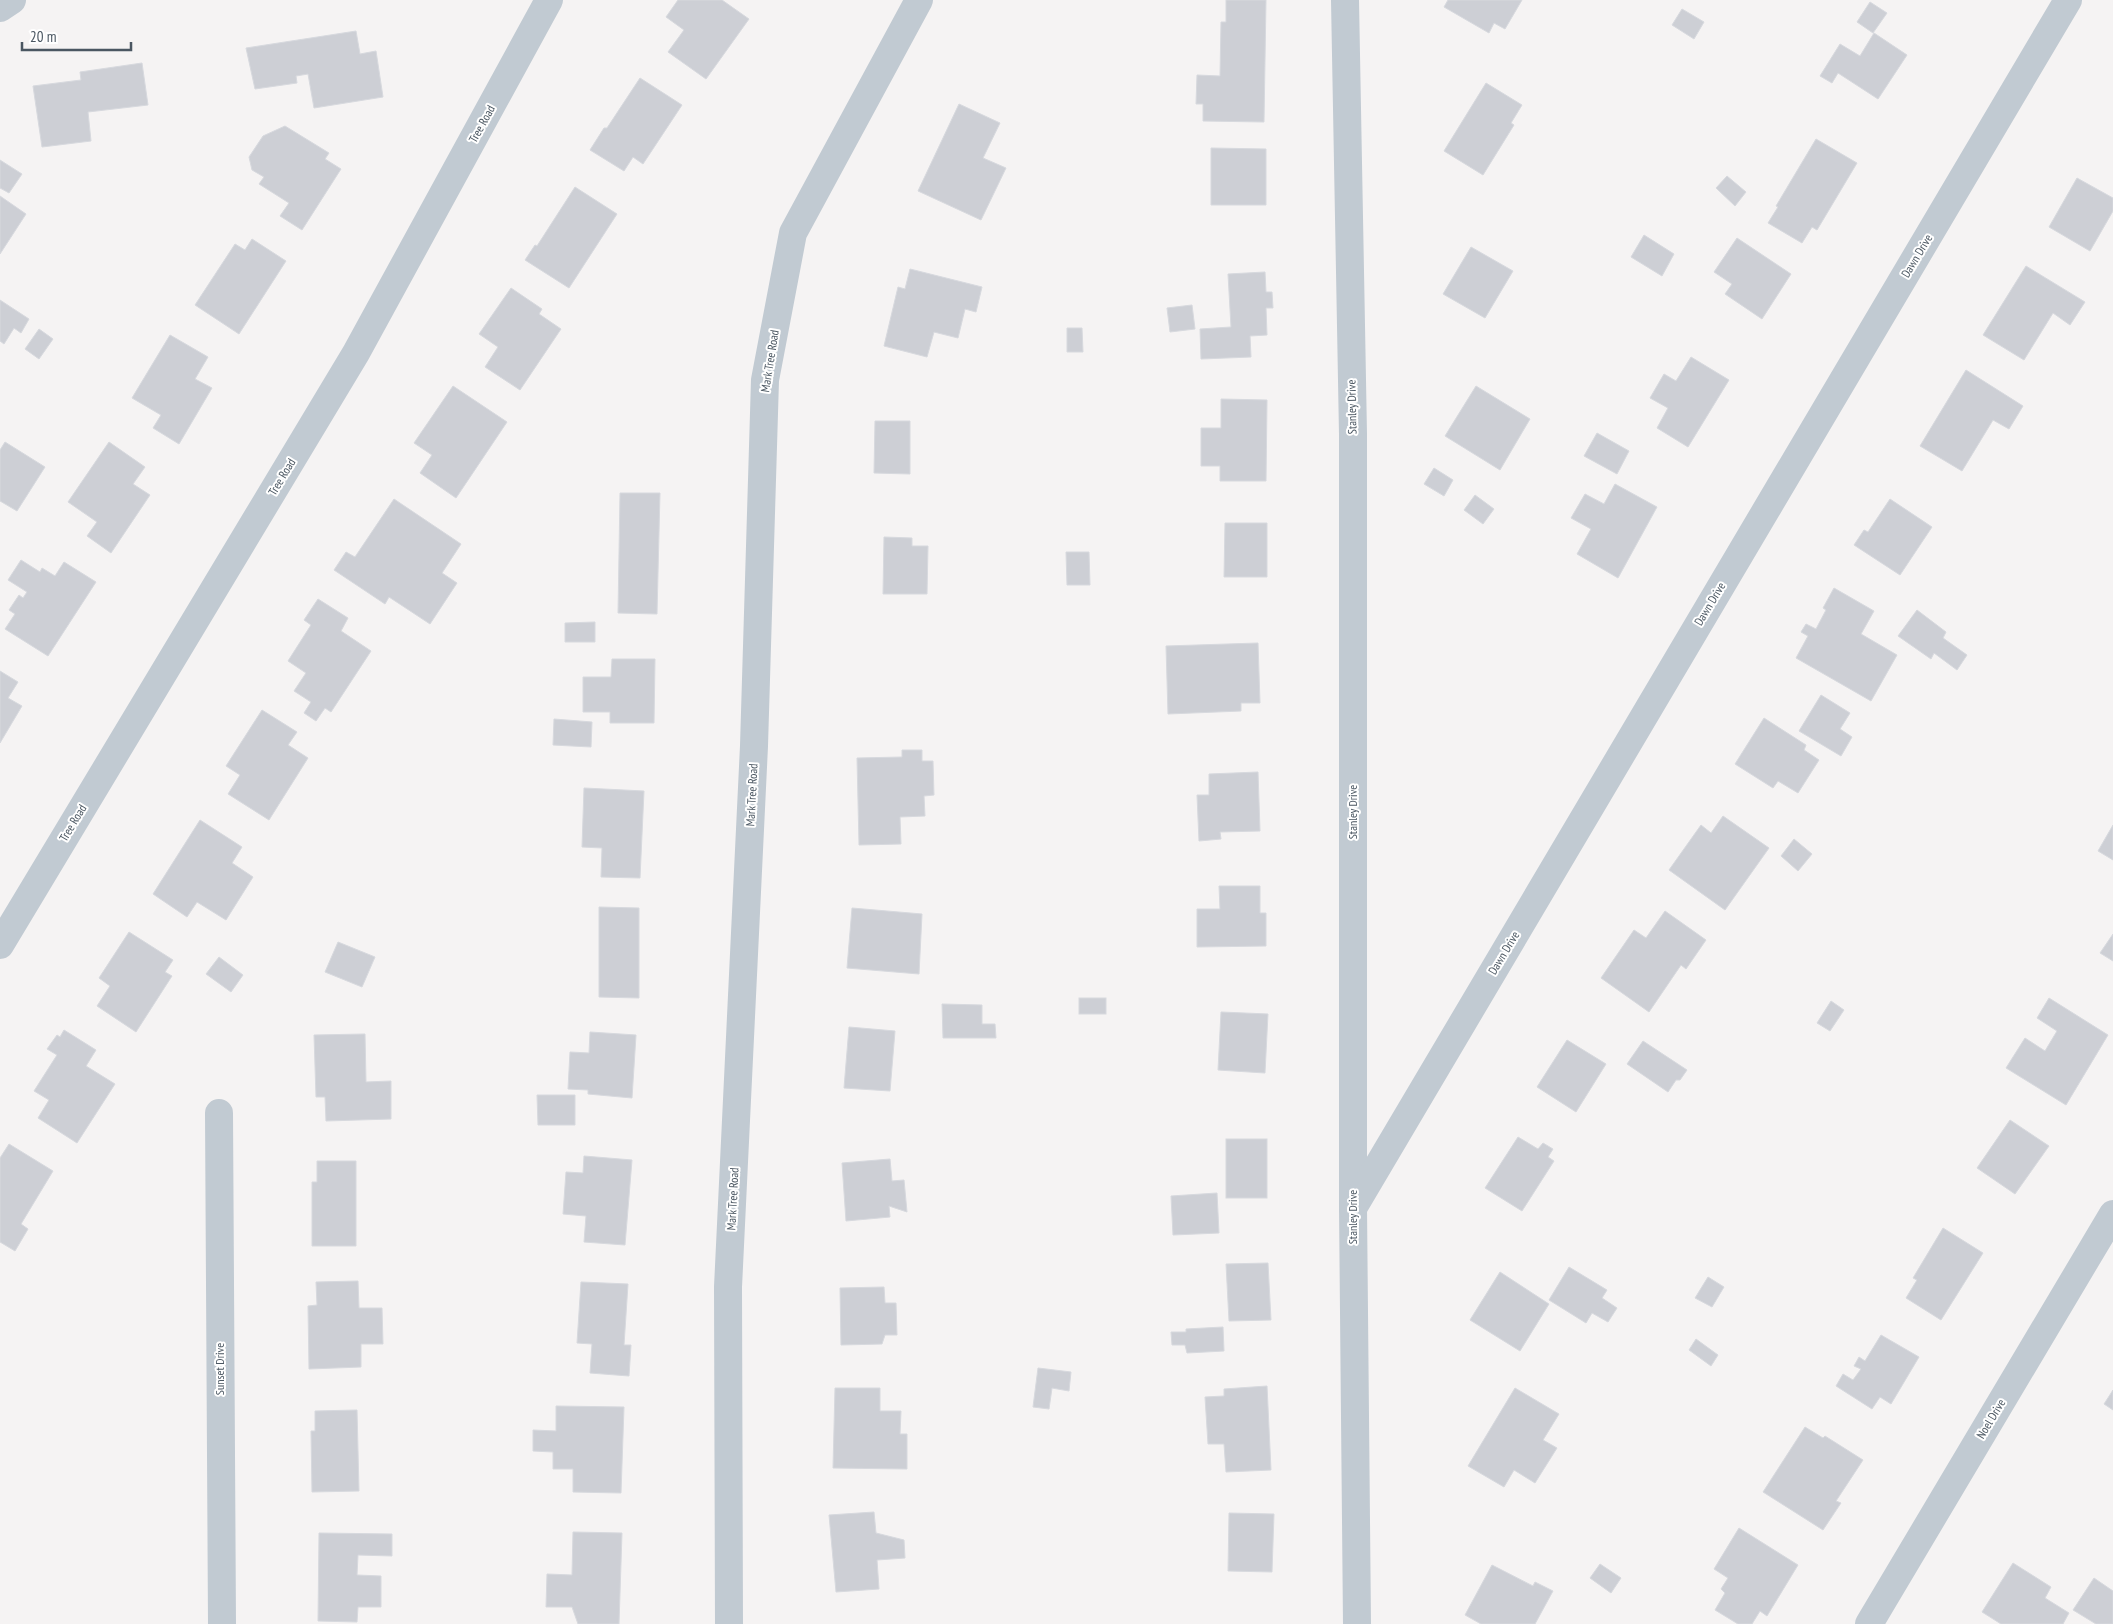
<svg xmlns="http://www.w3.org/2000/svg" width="2113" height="1624" viewBox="0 0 2113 1624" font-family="'PT Sans Narrow',sans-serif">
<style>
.building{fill:#cdcfd5;stroke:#d7d9de}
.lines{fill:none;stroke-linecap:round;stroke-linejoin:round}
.minor{stroke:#c1cad2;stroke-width:28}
.labels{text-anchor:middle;stroke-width:4;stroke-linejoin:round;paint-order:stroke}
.street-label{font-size:12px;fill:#4a5661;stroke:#fff}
</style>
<rect width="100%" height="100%" fill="#f5f3f3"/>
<!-- building -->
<g class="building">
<path d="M678,0h44l27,19 -43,60 -38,-27 16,-22 -18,-13z"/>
<path d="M1226,0h40l-2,122 -61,-1v-17h-7l1,-29 23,1 1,-54h5z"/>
<path d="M1448,0h74l-17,29 -11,-6 -5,10 -45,-26z"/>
<path d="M1870,2l17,11 -14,20 -16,-11z"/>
<path d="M1682,9l22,13 -10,17 -22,-14z"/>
<path d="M356,31l4,23 16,-3 7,46 -69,11 -6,-34 -12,2 1,7 -42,6 -9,-41z"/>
<path d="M1874,33l33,22 -29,44 -40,-26 -6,10 -12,-7 20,-32 20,12z"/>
<path d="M142,63l6,42 -60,7 3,29 -49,6 -9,-61 48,-6 -1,-8z"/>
<path d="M640,78l42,27 -39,59 -10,-7 -9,14 -34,-21 14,-22h3z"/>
<path d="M1486,83l36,22 -11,18 3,2 -31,50 -39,-24z"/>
<path d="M959,104l41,19 -17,35 23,10 -25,52 -63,-29z"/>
<path d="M285,126l44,27 -4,6 16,10 -39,61 -22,-14 9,-13 -30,-19 5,-7 -12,-7 -3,-13 14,-21z"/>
<path d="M1816,139l41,24 -40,67 -5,-3 -10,16 -34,-20 10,-16 -2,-1z"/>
<path d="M1211,148l55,1v56h-55z"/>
<path d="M0,160l22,14 -13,19 -9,-5z"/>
<path d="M1727,176l19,16 -11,14 -19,-18z"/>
<path d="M2077,178l36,20v13l-23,40 -41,-24z"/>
<path d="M575,187l42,27 -48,74 -44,-28 10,-15 2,1z"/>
<path d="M0,196l26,18 -26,40z"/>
<path d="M1644,235l30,19 -12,22 -31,-19z"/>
<path d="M1737,238l54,36 -29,45 -37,-25 7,-10 -18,-12z"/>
<path d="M252,239l34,22 -47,73 -44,-29 40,-61 10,6z"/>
<path d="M1471,247l42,24 -28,47 -42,-24z"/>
<path d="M2026,266l59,36 -15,23 -17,-12 -29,47 -41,-25z"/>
<path d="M910,269l72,18 -6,25 -11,-3 -7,29 -24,-6 -7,25 -43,-11 14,-59 7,2z"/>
<path d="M1265,272l1,20h6l1,16h-7l1,27 -17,1 1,21 -50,2 -1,-30 31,-2 -3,-53z"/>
<path d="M511,288l31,21 -3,5 22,15 -41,61 -35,-23 13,-20 -19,-13z"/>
<path d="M0,300l29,19 -8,14 -7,-5 -10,16 -4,-3z"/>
<path d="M1192,305l3,24 -25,3 -3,-24z"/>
<path d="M1067,328h15l1,24h-16z"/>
<path d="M39,329l14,10 -14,20 -14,-10z"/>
<path d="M170,335l38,22 -13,22 17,9 -33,56 -26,-16 8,-13 -29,-17z"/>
<path d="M1691,357l38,23 -41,67 -31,-19 11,-20 -18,-10 14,-24 12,7z"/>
<path d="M1966,370l57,36 -14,23 -16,-9 -31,51 -42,-25z"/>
<path d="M453,386l54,36 -51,76 -36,-25 12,-18 -18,-12z"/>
<path d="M1476,386l54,33 -30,51 -55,-34z"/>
<path d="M1221,399l46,1 -1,81h-46v-15h-19v-38h20z"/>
<path d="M875,421h35v53l-36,-1z"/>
<path d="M1597,433l32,18 -12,23 -33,-18z"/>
<path d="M5,442l40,25 -28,44 -17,-10v-51z"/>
<path d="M109,442l36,25 -12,17 17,11 -39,58 -24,-17 10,-14 -29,-20z"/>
<path d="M1434,468l19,12 -9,16 -20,-12z"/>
<path d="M1615,484l42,23 -39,71 -41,-24 14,-25 -20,-11 14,-24 19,10z"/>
<path d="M620,493h40l-3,121 -39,-1z"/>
<path d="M1475,495l19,14 -11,15 -19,-14z"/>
<path d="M394,499l67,45 -19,29 15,10 -27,41 -41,-27 -4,7 -51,-34 12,-18 9,5z"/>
<path d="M1890,499l42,28 -32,48 -46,-30 10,-15 4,2z"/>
<path d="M1225,523h42v54h-43z"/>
<path d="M884,537l28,1v8h16l-1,48h-44z"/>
<path d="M1066,552h23l1,33h-23z"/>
<path d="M21,560l19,12 2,-4 13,8 9,-14 32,20 -48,74 -43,-27 10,-15 -6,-4 10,-15 4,3 4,-6 -19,-12z"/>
<path d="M1834,588l40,23 -13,23 36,21 -26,46 -75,-43 12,-22 -7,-4 5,-8 10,5 10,-19 -3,-2z"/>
<path d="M318,599l30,19 -7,13 30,20 -40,61 -6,-4 -9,13 -12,-8 7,-11 -17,-11 12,-18 -18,-12 23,-36 -7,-5z"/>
<path d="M1917,610l29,22 -3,6 24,17 -10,15 -23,-17 -3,6 -33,-23z"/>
<path d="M595,622v20h-30v-19z"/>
<path d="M1258,643l2,60h-19v8l-73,3 -2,-68z"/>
<path d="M612,659h43l-1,64h-44v-11h-27v-35h28z"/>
<path d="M0,671l18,11 -10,16 14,8 -22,37z"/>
<path d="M1821,695l29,18 -10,16 12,8 -11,19 -42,-25z"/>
<path d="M262,710l35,22 -9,13 20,13 -39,62 -41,-26 12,-19 -14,-9z"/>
<path d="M1764,718l42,27 -2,5 15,10 -21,33 -20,-12 -5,7 -38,-24z"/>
<path d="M554,719l38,3 -1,25 -38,-2z"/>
<path d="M902,750h20v11h11l1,34 -10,1 1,20 -25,1 1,27 -42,1 -2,-87 45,-1z"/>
<path d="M1258,772l2,59 -40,1 1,7 -22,2 -2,-46h12v-21z"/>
<path d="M584,788l60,3 -4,87 -39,-1 1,-29 -20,-1z"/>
<path d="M1723,816l46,32 -44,62 -56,-40 32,-45 10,8z"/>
<path d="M200,820l42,27 -10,16 21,14 -27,43 -29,-18 -10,15 -34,-23z"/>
<path d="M2113,825v35l-15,-9z"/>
<path d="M1794,839l18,15 -14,17 -17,-15z"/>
<path d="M1219,886h41v27h6v33l-69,1v-38h23z"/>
<path d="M599,907l40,1v90l-40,-1z"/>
<path d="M852,908l70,6 -3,60 -72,-6z"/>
<path d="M1665,911l41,29 -20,29 -5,-4 -32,47 -48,-34 33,-48 12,8z"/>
<path d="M129,932l44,28 -8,12 7,4 -36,56 -39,-26 13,-20 -11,-8z"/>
<path d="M2113,934v27l-13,-8z"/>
<path d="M338,942l37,15 -13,30 -37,-15z"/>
<path d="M219,957l24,18 -12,17 -25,-18z"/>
<rect x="1079" y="998" width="27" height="16"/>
<path d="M2049,998l59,37 -42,70 -60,-37 19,-30 20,13 12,-20 -20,-13z"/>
<path d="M1831,1001l13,9 -14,21 -13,-8z"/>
<path d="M942,1004l40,1v19h13l1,14h-53z"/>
<path d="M1221,1012l47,2 -3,59 -47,-3z"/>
<path d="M849,1027l46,4 -5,60 -46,-3z"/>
<path d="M64,1030l32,20 -10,16 29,18 -38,59 -39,-25 11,-18 -15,-9 23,-36 -10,-6 10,-14 3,2z"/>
<path d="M590,1032l46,3 -4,63 -44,-4v-4l-20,-1 2,-37 19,1z"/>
<path d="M365,1034l1,48 25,-1v38l-65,2 -1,-24h-9l-2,-62z"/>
<path d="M1567,1040l39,24 -30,48 -39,-25z"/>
<path d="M1643,1041l44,29 -7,10h-4l-8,12 -41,-28z"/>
<path d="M537,1095h38v30h-37z"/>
<path d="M2010,1120l39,26 -34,48 -38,-26z"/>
<path d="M1518,1137l20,12 5,-6 10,6 -5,8 6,4 -32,50 -37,-23z"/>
<rect x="1226" y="1139" width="41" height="59"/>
<path d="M9,1144l44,27 -32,53 7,5 -13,22 -15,-9v-84z"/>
<path d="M584,1156l48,4 -7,85 -41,-3 2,-26 -23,-2 3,-42 17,1z"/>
<path d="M890,1159l2,22 12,-1 3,32 -18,-6 1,11 -44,4 -4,-58z"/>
<path d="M317,1161h39v85h-44v-64h5z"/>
<path d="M1217,1193l2,40 -46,2 -2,-39z"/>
<path d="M1943,1228l40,25 -42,67 -35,-22 11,-18 -4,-2z"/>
<path d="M1268,1263l3,57 -42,1 -3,-57z"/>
<path d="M1569,1267l38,23 -5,8 15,10 -9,14 -16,-9 -6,10 -37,-23z"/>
<path d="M1500,1272l49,32 -29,47 -50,-31z"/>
<path d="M1708,1277l16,10 -12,20 -17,-9z"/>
<path d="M358,1281l1,27h23l1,36h-22v23l-52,2 -1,-63 9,-1 -1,-23z"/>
<path d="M581,1282l47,2 -4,61h7l-2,31 -39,-3 2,-29 -15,-1z"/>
<path d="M884,1287l1,16h11l1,32h-12l-3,9 -41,1 -1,-57z"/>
<path d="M1223,1327l1,24 -37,2 -2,-8h-13l-1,-13h15v-3z"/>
<path d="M1881,1335l38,22 -28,47 -11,-7 -8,12 -36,-23 7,-12 10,6 8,-11 -7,-3 5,-9 6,4z"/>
<path d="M1696,1339l22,16 -7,11 -22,-16z"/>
<path d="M1038,1368l33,4 -2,19 -17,-3 -3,21 -16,-2z"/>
<path d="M1267,1386l4,84 -45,2 -2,-28h-16l-3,-47 19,-1v-7z"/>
<path d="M835,1388h45v23h21l-1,23h7v35l-74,-1z"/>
<path d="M1515,1388l44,26 -16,26 14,8 -22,35 -21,-13 -10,17 -36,-21z"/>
<path d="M2113,1390v20l-9,-6z"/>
<path d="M556,1406l68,1 -3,86 -48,-1v-23h-20v-17l-20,-1v-21l23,1z"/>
<path d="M357,1410l2,81 -47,1 -1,-61h4v-20z"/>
<path d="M1805,1427l18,11 2,-2 38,24 -27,41 5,2 -18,27 -60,-38z"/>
<path d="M874,1512l2,21 28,7 1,18 -28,2 2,29 -43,3 -7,-77z"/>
<path d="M1229,1513l45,1 -2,58 -44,-1z"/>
<path d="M1739,1528l59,37 -31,51 -7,-5 -8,13h-14l-23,-14 10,-17 -4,-4 7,-11 -14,-9z"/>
<path d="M573,1532l49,1 -3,91h-41l-6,-17h-26l1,-33 25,1z"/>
<path d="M319,1533l73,1v22l-34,-1 -1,20 24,1v31h-23l-1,15 -39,-1z"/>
<path d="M2013,1563l38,24 -6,11 24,15 -6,11h-62l-19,-12z"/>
<path d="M1600,1564l21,14 -10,15 -21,-15z"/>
<path d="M1492,1565l41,21 2,-4 18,9 -18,33h-54l-16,-9z"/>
<path d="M2094,1578l19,13v33h-17l-23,-14z"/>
</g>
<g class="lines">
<!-- minor -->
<g class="minor">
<path d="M1345,0l8,434v774l4,416"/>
<path d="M0,8l12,-8"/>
<path d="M0,945l356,-592 193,-353"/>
<path d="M219,1113l3,511"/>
<path d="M1353,1208l715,-1208"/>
<path d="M729,1624l-1,-337 26,-541 11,-366 28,-147 126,-233"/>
<path d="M1869,1624l244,-410"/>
</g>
</g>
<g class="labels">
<!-- street labels -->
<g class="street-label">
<text transform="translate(482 124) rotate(-61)" y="4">Tree Road</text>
<text transform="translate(1917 256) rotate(-59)" y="4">Dawn Drive</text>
<text transform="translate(770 361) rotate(-81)" y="4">Mark Tree Road</text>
<text transform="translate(1352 407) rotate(-91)" y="4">Stanley Drive</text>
<text transform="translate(282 477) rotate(-59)" y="4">Tree Road</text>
<text transform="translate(1710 604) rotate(-59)" y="4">Dawn Drive</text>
<text transform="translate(752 795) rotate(-87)" y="4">Mark Tree Road</text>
<text transform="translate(1353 812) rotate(-90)" y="4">Stanley Drive</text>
<text transform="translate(73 823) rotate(-59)" y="4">Tree Road</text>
<text transform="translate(1504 953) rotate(-59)" y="4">Dawn Drive</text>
<text transform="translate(733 1199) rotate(-87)" y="4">Mark Tree Road</text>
<text transform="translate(1353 1217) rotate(-90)" y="4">Stanley Drive</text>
<text transform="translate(220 1369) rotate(-90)" y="4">Sunset Drive</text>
<text transform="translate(1991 1419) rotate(-59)" y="4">Noel Drive</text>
</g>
</g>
<!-- scale -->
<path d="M22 42v8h109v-8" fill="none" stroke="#4a5661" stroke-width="2.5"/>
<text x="30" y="42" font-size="15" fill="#4a5661" stroke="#ffffff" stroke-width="4" paint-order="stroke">20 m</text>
</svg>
